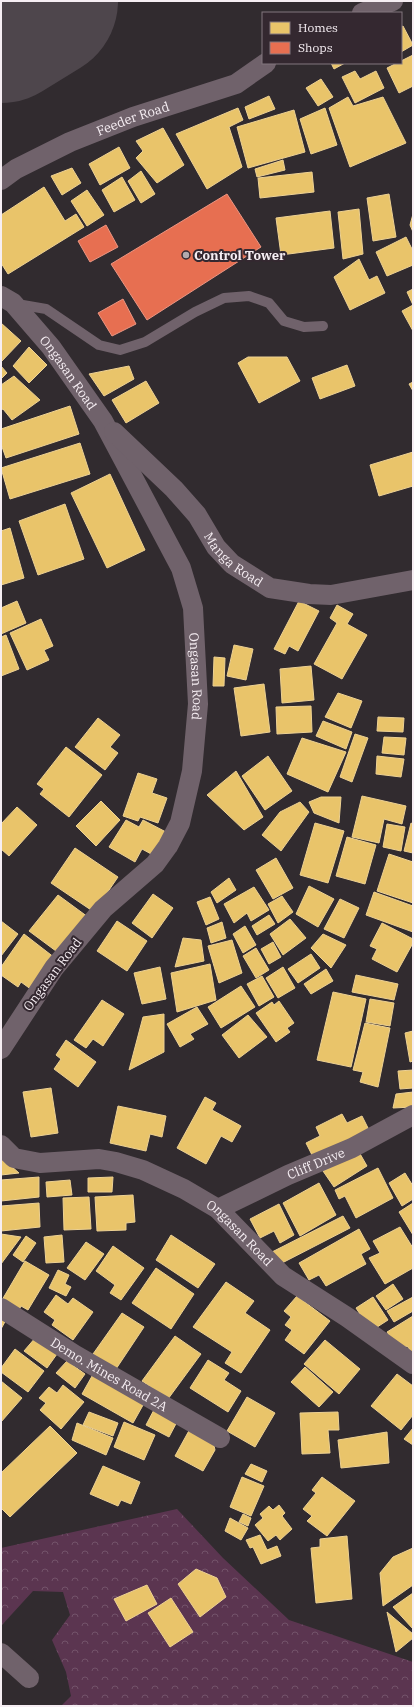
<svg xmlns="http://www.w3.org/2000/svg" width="414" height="1707" viewBox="0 0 414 1707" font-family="'IBM Plex Serif',serif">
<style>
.forest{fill:url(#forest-crowns)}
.homes{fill:#e9c46a;stroke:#edd193}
.shops{fill:#e76f51;stroke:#ec9582}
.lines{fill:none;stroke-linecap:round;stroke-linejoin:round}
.runway{stroke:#4e464c;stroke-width:156}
.service{stroke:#70626b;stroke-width:10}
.minor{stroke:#70626b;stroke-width:20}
.poi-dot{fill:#b1aaae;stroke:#342830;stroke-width:1.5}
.labels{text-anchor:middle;stroke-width:4;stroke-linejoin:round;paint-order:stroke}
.street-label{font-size:13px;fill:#f6eef3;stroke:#342830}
.poi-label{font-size:13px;font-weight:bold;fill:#f6eef3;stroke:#342830;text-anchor:start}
</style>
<defs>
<pattern id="forest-crowns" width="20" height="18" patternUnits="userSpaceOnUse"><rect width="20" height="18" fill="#5b3550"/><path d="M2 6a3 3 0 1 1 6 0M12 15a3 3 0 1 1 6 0" fill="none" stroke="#73536a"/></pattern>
</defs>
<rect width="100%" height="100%" fill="#312b2f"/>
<!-- forest -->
<path class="forest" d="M177,1509l46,49 66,62 124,42v44h-352l10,-10 -5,-24 -14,-32 18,-25 -7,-23 -30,-1 -32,35v-78z"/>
<!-- homes -->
<g class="homes">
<path d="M403,26l10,19 -12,7v-25z"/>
<path d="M413,55v31l-14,7 -12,-25 10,-5h4v-2z"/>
<path d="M331,63h14l-11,6z"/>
<path d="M355,71l5,8 16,-8 8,17 -29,15 -13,-26z"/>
<path d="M321,79l12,18 -15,9 -12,-18z"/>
<path d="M269,96l6,13 -26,10 -4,-12z"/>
<path d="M348,97l5,9 30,-9 23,46 -56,24 -21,-59z"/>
<path d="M238,108l5,12 -14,7 13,40 -35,22 -31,-55z"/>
<path d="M325,108l12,37 -26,9 -11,-35z"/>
<path d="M294,110l11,42 -57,16 -11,-41z"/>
<path d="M163,128l21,37 -27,18 -21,-25 7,-7 -7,-10z"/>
<path d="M119,147l11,21 -30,17 -11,-21z"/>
<path d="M283,160l2,10 -28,7 -2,-8z"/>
<path d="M72,168l9,15 -19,12 -11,-19z"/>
<path d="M141,171l14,23 -14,9 -13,-22z"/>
<path d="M312,172l2,20 -54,6 -2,-20z"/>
<path d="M122,177l13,23 -21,12 -12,-22z"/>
<path d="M44,187l21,34 11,-7 8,13 -76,47 -7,-11v-48z"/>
<path d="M87,190l17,25 -17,11 -16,-25z"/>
<path d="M389,194l7,43 -23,4 -6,-43z"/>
<path d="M359,209l4,45 -20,5 -5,-47z"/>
<path d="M330,211l4,37 -53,7 -5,-37z"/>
<path d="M413,214v18l-3,-7z"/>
<path d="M406,237l7,14v14l-26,11 -11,-24z"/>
<path d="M359,259l10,21 8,-4 8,17 -35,17 -16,-33z"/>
<path d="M413,289v16l-6,-13z"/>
<path d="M413,305v26l-11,-20z"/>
<path d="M1,323l20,18 -20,21z"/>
<path d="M29,347l18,18 -18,18 -16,-17z"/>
<path d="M248,357h39l13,24 -41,22 -21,-40z"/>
<path d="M347,365l8,21 -35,13 -8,-21z"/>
<path d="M1,366l6,7 -6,6z"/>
<path d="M129,366l5,13 -30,17 -15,-22z"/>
<path d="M14,376l26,24 -28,20 -9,-11 -2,1v-25z"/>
<path d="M146,381l13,22 -33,20 -14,-23z"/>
<path d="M413,382v9l-4,-7z"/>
<path d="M70,406l9,28 -73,24 -5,-14v-15z"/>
<path d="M80,443l10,31 -80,25 -9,-31z"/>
<path d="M413,452v34l-34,10 -9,-31z"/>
<path d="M110,474l35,76 -38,18 -36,-75z"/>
<path d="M65,504l19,55 -46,16 -19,-54z"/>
<path d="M10,528l14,50 -23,7v-54z"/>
<path d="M17,601l9,22 -25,11v-26z"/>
<path d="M299,601l20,10 -21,40 -9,-5 -4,8 -11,-5z"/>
<path d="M337,605l16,9 -6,10 20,11 -25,44 -28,-15 23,-41 -7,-5z"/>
<path d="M41,619l12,27 -9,4 5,10 -22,10 -17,-37z"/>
<path d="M6,635l13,34 -18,7v-39z"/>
<path d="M234,645l19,4 -7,31 -19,-4z"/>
<path d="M214,657l11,1 -1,28h-11z"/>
<path d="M311,666l3,34 -32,3 -2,-34z"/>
<path d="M264,684l6,48 -29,4 -7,-48z"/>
<path d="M338,693l24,8 -11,27 -26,-11z"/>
<path d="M311,706l1,26 -35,2 -1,-27z"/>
<path d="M378,717l26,1 -1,14 -26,-1z"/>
<path d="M98,718l22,17 -10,12 8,6 -13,17 -30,-23z"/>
<path d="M323,721l29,11 -6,17 -30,-13z"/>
<path d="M355,734l13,4 -16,44 -12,-5z"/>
<path d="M384,737l22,1 -2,17 -22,-2z"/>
<path d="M302,738l44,14 -18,40 -41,-18z"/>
<path d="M66,747l36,28 -33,42 -29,-23 4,-5 -7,-5z"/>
<path d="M268,756l24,35 -27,19 -23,-34z"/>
<path d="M377,756l27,3 -3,18 -25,-3z"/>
<path d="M236,771l27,46 -19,13 -37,-35z"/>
<path d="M138,773l19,6 -5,14 15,5 -9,25 -18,-6 -2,4 -15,-5z"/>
<path d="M362,796l44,10 -4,18 -18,-5 -5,24 -27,-6z"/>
<path d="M321,797h20l-2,26 -25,-10 -5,-11z"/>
<path d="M101,801l19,19 -24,26 -20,-20z"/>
<path d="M300,802l9,10 -28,39 -19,-16 18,-23z"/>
<path d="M17,807l20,18 -28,31 -8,-7v-25z"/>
<path d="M126,820l13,7 4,-7 23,12 -13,23 -11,-6 -7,13 -26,-15z"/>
<path d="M315,823l29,8 -16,52 -28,-8z"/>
<path d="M411,823l2,1v29l-9,-2z"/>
<path d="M387,824l18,3 -4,24 -18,-4z"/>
<path d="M347,837l29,8 -11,39 -29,-8z"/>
<path d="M75,848l43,29 -24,35 -43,-29z"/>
<path d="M389,854l24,8v41l-36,-12z"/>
<path d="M276,858l17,30 -20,11 -17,-29z"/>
<path d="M229,878l7,12 -19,13 -6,-11z"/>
<path d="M309,886l25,13 -16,28 -22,-13z"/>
<path d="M254,887l15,23 -18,11 -4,-8 -13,10 -10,-19z"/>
<path d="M374,892l39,14v26l-47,-17z"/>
<path d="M153,894l20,14 -21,30 -20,-15z"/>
<path d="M58,895l30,22 -28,37 -31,-23z"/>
<path d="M282,896l11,16 -15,11 -10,-19z"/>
<path d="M210,897l9,22 -13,6 -9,-23z"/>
<path d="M340,899l19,9 -15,30 -20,-9z"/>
<path d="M269,915l6,9 -18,11 -5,-9z"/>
<path d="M290,919l16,19 -23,17 -13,-21z"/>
<path d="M1,921l17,13 -17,22z"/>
<path d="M117,921l30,20 -20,30 -30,-20z"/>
<path d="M222,922l4,16 -15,5 -4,-15z"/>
<path d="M382,923l31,16v4l-16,29 -25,-13 5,-10 -7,-3z"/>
<path d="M245,926l11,19 -13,8 -10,-19z"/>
<path d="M24,934l31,24 -23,32 -11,-8 -3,5 -17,-12v-8z"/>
<path d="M323,934l23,11 -15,23 -20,-20z"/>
<path d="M183,938l18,2 3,21 -29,6z"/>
<path d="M232,940l10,33 -23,10 -11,-37z"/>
<path d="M273,942l8,15 -12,7 -8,-15z"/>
<path d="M256,948l13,22 -13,8 -13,-22z"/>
<path d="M311,954l9,14 -22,15 -10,-14z"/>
<path d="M210,964l6,36 -39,12 -6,-39z"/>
<path d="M160,967l6,32 -24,5 -8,-31z"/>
<path d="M283,967l12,21 -17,10 -12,-20z"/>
<path d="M326,969l7,12 -22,13 -7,-10z"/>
<path d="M356,975l42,9 -4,16 -42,-8z"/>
<path d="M262,976l12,21 -15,9 -12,-22z"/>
<path d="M241,986l14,21 -34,21 -13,-21z"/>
<path d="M333,992l33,7 -15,68 -34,-7z"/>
<path d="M370,999l24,4 -4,23 -24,-4z"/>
<path d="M102,1000l22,14 -21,32 -10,-7 -7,9 -12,-8z"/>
<path d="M279,1001l15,22 -7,5 3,4 -14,10 -20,-29 16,-11 2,3z"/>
<path d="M197,1007l11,17 -18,10 4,5 -14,8 -13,-23z"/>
<path d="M164,1014v38l-35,18 14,-53z"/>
<path d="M248,1015l19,22 -28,21 -17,-23z"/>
<path d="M365,1023l25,5 -12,59 -18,-5 3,-10 -10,-2z"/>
<path d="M413,1031v30l-3,1 -5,-29z"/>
<path d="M66,1040l30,22 -18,25 -24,-18 7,-10 -5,-4z"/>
<path d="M413,1070v18l-13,1 -2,-18z"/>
<path d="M51,1088l7,45 -27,4 -8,-45z"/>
<path d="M413,1092v15l-20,1 3,-14z"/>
<path d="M205,1097l11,6 -4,7 29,16 -9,16 -11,-6 -15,28 -29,-16z"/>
<path d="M118,1106l48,10 -4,21 -12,-3 -4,17 -36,-8z"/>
<path d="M342,1114l5,9 15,-7 7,14 -56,27 -7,-14 14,-7 -4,-9z"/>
<path d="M359,1152l8,14 -33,21 -11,-16z"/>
<path d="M1,1157l18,16 -18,2z"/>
<path d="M378,1168l15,30 -37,20 -11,-22 -6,3 -4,-9z"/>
<path d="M405,1173l8,13v13l-11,7 -13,-23z"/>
<path d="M39,1177v20l-38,4v-21z"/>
<path d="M113,1177l-1,15h-24v-14z"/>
<path d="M70,1180l2,15 -25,2 -1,-15z"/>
<path d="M319,1183l17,32 -36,21 -17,-33z"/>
<path d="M133,1195l2,27 -9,1v7l-29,1 -2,-34z"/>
<path d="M89,1197l2,32 -27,1 -1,-32z"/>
<path d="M39,1203l1,24 -39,4v-25z"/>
<path d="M413,1203v32l-14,-23z"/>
<path d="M279,1204l15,31 -14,8 -6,-12 -14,7 -10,-19z"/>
<path d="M343,1216l7,12 -68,35 -12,-10z"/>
<path d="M400,1227l13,21v20l-28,16 -16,-26 11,-5 -7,-12z"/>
<path d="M359,1229l11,20 -9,5 5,10 -40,22 -7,-11 -10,5 -10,-17z"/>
<path d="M1,1234l20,3 -20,27z"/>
<path d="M62,1235l2,27 -18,1 -2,-26z"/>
<path d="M171,1235l44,29 -17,24 -42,-28z"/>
<path d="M26,1236l10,7 -13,19 -10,-7z"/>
<path d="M86,1242l18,12 -19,26 -18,-12z"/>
<path d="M113,1246l31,22 -23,32 -11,-7 5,-8 -19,-14z"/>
<path d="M25,1261l24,14 -21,35 -7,-4 -2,4 -17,-10z"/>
<path d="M156,1268l38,26 -23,35 -39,-26z"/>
<path d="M58,1270l11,5 -4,9 6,3 -5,9 -17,-8z"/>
<path d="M226,1282l28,19 -9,12 25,17 -29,43 -16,-10 7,-11 -39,-25z"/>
<path d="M393,1284l10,15 -17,11 -10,-14z"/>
<path d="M56,1295l12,9 5,-6 20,14 -20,28 -21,-15 3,-5 -11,-8z"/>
<path d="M297,1296l33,25 -26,33 -19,-14 7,-10 -7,-5 6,-8 -7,-6z"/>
<path d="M373,1297l15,23 -17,11 -15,-23z"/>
<path d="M413,1297v14l-19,11 -7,-11z"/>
<path d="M122,1313l22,14 -28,42 -23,-15z"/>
<path d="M1,1314l6,4 -6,11z"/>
<path d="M413,1316v38l-6,-8 -8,5 -12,-19z"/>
<path d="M175,1336l26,18 -33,45 -26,-18z"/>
<path d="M36,1337l21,17 -10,14 -23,-17z"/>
<path d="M325,1340l35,29 -21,25 -35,-30z"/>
<path d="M15,1349l29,22 -16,21 -27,-20v-4z"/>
<path d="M208,1360l21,13 -5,7 17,11 -13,21 -38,-24z"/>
<path d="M67,1361l18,13 -10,14 -19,-15z"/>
<path d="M305,1367l28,25 -14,15 -28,-25z"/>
<path d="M96,1369l51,29 -14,25 -51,-29z"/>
<path d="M397,1374l16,12v29l-12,15 -30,-24z"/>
<path d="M1,1381l21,17 -21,24z"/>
<path d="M63,1385l21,17 -23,27 -21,-19 6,-7 -7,-5 10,-11 8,6z"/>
<path d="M247,1397l28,16 -20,34 -28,-16z"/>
<path d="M156,1406l23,12 -10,19 -23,-12z"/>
<path d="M89,1412l29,11 -5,13 -30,-11z"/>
<path d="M338,1412l1,18h-11l2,23 -28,1 -2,-41z"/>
<path d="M124,1422l31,13 -11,25 -30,-13z"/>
<path d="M77,1423l36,15 -7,17 -34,-15z"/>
<path d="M50,1426l27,27 -67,64 -9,-9v-35z"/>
<path d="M191,1427l21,10 3,13 -12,21 -28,-15z"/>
<path d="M413,1428v17l-9,-6z"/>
<path d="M387,1432l2,31 -48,5 -3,-28z"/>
<path d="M251,1464l16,7 -5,11 -17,-8z"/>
<path d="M103,1466l37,16 -9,22 -10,-4 -3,6 -28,-12z"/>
<path d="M242,1477l22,9 -13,30 -21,-9z"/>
<path d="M322,1477l33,24 -28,35 -20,-15 5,-5 -9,-7 13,-16 -4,-3z"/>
<path d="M279,1505l6,8 -3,3 10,13 -12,11 -4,-5 -8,6 -13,-16 8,-7 -3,-4 9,-8 4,4z"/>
<path d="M243,1514l8,4 -3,8 -9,-4z"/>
<path d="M230,1518l18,10 -7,12 -16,-9z"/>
<path d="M260,1535l7,15 10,-4 4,10 -20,8 -8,-17 -3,1 -4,-8z"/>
<path d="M347,1536l5,63 -36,4 -5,-55 9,-1v-8z"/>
<path d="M413,1548v37l-30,21 -3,-33 13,-16z"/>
<path d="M196,1569l21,9 9,19 -26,20 -22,-33z"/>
<path d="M147,1585l10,19 -31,17 -12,-22z"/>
<path d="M413,1593v36l-20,-22z"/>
<path d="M171,1598l22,34 -23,15 -22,-34z"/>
<path d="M387,1612l26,22v4l-17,14z"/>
</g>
<!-- shops -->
<g class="shops">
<path d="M227,194l34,53 -114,73 -36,-56z"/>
<path d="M106,225l12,22 -28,15 -12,-21z"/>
<path d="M123,299l13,25 -24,12 -14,-23z"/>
</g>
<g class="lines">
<!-- runway -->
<path class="runway" d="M1,25l39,-24"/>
<!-- service -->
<path class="service" d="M17,304l29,5 53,36 21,5 25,-8 50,-30 29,-14 25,-2 20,7 15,18 20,6 19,-1"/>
<!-- minor -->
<g class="minor">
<path d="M362,13l31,-12"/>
<path id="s1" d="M1,180l15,-11 54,-27 63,-25 103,-33 30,-21"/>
<path id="s2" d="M1,296l12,7 38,44 52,74 78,147 12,40 5,96 -6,67 -12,52 -12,23 -13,18 -52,45 -49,59 -53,81"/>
<path id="s3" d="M114,432l60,57 23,26 19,32 16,17 38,24 39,6 22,1 82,-15"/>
<path id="s4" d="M1,1145l13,13 26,5 59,-4 17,3 27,8 41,19 34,20 65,67 64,41 66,47"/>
<path id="s5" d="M218,1209l70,-34 64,-27 61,-33"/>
<path id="s6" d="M1,1308l74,47 145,83"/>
<path d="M1,1653l28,25"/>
</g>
</g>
<!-- markers -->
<circle class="poi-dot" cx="186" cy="255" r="4"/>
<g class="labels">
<!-- street labels -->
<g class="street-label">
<text dy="5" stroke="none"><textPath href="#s1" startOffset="146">Feeder Road</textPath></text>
<text dy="5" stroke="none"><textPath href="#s2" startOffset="103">Ongasan Road</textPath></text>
<text dy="5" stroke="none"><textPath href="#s3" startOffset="176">Manga Road</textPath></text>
<text dy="5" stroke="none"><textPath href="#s2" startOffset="439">Ongasan Road</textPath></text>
<text transform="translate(52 974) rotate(-53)" y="5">Ongasan Road</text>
<text dy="5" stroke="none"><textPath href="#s5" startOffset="108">Cliff Drive</textPath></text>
<text dy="5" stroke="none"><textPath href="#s4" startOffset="266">Ongasan Road</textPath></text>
<text dy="5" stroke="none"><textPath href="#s6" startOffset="127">Demo. Mines Road 2A</textPath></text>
</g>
<!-- poi labels -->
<g class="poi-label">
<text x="194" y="260">Control Tower</text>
</g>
</g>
<!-- border -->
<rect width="414" height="1707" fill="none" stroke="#f6eef3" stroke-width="4"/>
<!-- legend -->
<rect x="262" y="12" width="140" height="52" fill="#342830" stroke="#82777e"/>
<rect x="270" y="22" width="20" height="12" fill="#e9c46a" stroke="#82777e"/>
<text x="298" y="32" font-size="12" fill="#f6eef3">Homes</text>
<rect x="270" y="42" width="20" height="12" fill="#e76f51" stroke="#82777e"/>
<text x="298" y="52" font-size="12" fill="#f6eef3">Shops</text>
</svg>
